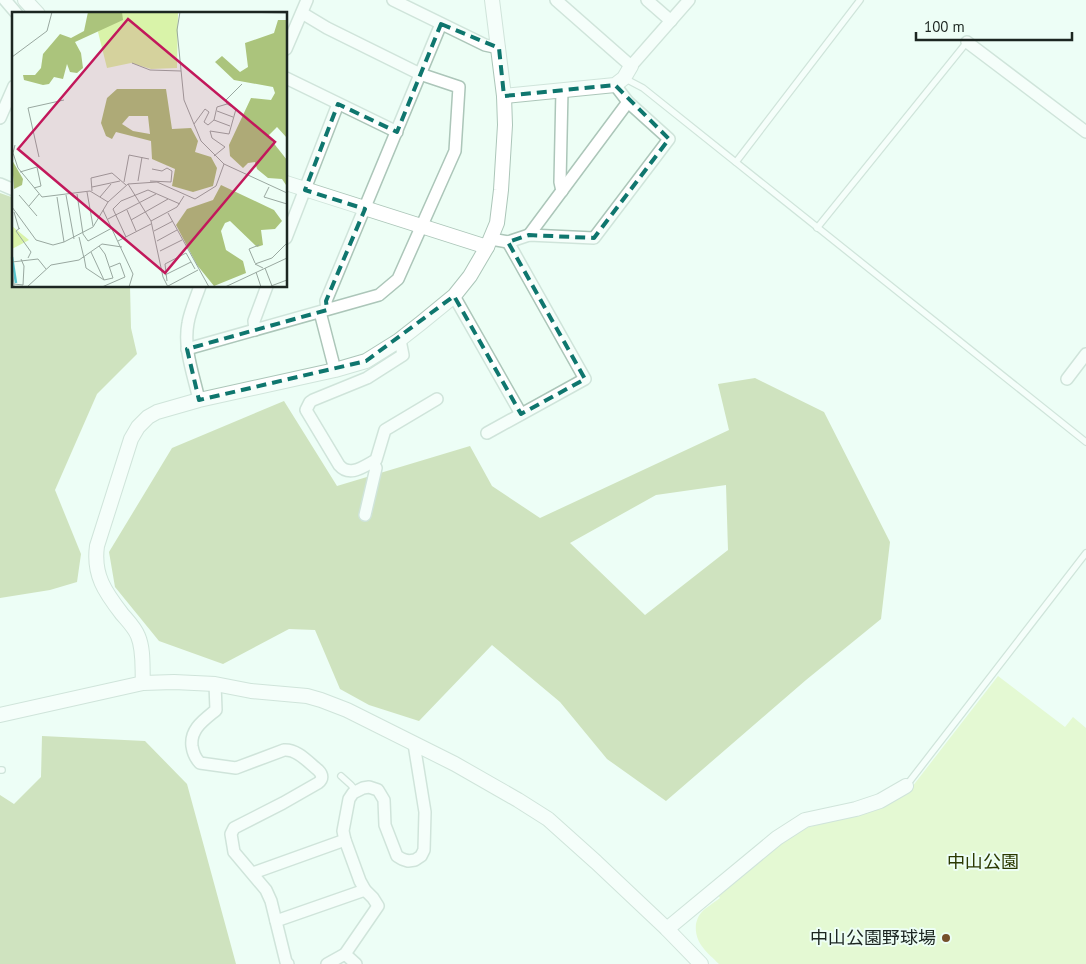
<svg xmlns="http://www.w3.org/2000/svg" width="1086" height="964" viewBox="0 0 1086 964" font-family="'PT Sans','Noto Sans JP',sans-serif">
<style>
.green{fill:#d9f3a9}
.forest{fill:#abc47c;fill-rule:evenodd}
.lines{fill:none;stroke-linecap:round;stroke-linejoin:round}
.service-casing{stroke:#acc6b9;stroke-width:8}
.minor-casing{stroke:#acc6b9;stroke-width:14}
.tertiary-casing{stroke:#acc6b9;stroke-width:16}
.service{stroke:#fff;stroke-width:5.5}
.minor{stroke:#fff;stroke-width:11}
.tertiary{stroke:#fff;stroke-width:14}
.marked{fill:none;stroke:#0f766e;stroke-width:4;stroke-dasharray:10 6;stroke-linejoin:round}
.poi-dot{fill:#75502b;stroke:#edfef5;stroke-width:2}
.labels{text-anchor:middle;stroke-width:4;stroke-linejoin:round;paint-order:stroke}
.park-label{font-size:18px;fill:#2b3902;stroke:#edfef5}
.poi-label{font-size:18px;fill:#1c2621;stroke:#edfef5;text-anchor:end}
.inset-river{fill:none;stroke:#59c5cf;stroke-width:2.5}
.inset-road{fill:none;stroke:#99a8a0;stroke-width:1}
.view{fill:#c2185b;fill-opacity:0.15;stroke:#c2185b;stroke-width:2.5}
.inset-edge{fill:none;stroke:#1c2621;stroke-width:2.5}
</style>
<rect width="100%" height="100%" fill="#edfef5"/>
<!-- green -->
<path class="green" d="M998,676l67,51 8,-10 13,11v236h-367c-12,-12 -25,-21 -23,-40 1,-4 2,-8 5,-11 5,-6 13,-10 19,-15l-2,-3 64,-52 11,-8 12,-7 61,-15 20,-7 12,-7 14,-12z"/>
<!-- forest -->
<g class="forest">
<path d="M0,193l14,5v88h116l1,42 6,26 -40,40 -42,96 26,64 -4,28 -27,8 -50,8z"/>
<path d="M755,378l69,34 66,130 -9,77 -75,61 -140,121 -59,-42 -47,-57 -68,-57 -73,76 -50,-16 -29,-16 -25,-59 -26,-1 -66,35 -64,-23 -44,-54 -6,-35 63,-104 112,-47 53,85 133,-40 22,40 48,32 189,-88 -11,-46zM726,485l2,65 -83,65 -75,-72 86,-48z"/>
<path d="M42,736l103,5 42,43 49,180h-236v-169l14,9 27,-27z"/>
</g>
<g class="lines">
<!-- service casing -->
<g class="service-casing">
<g id="service">
<path d="M624,78l19,10 443,354"/>
<path d="M736,162l124,-162"/>
<path d="M817,228l150,-186"/>
<path d="M0,770h2"/>
<path d="M341,776l10,9 5,6"/>
<path d="M906,786l180,-233"/>
</g>
</g>
<!-- minor casing -->
<g class="minor-casing">
<g id="minor">
<path d="M5,0l12,14"/>
<path d="M393,0l92,45 14,3"/>
<path d="M556,0l75,66 58,-66"/>
<path d="M647,0l24,21"/>
<path d="M967,42l119,90"/>
<path d="M286,49l21,-49"/>
<path d="M286,78l111,54"/>
<path d="M0,118l14,-32"/>
<path d="M0,184l14,6"/>
<path d="M562,191l-2,-9 2,-92"/>
<path d="M529,235l99,-133"/>
<path d="M286,238l52,-134"/>
<path d="M491,239l17,3 21,-7 65,3 75,-99 -41,-37 -13,-17"/>
<path d="M454,296l67,118"/>
<path d="M327,309l-1,-8 115,-277"/>
<path d="M320,312l15,58"/>
<path d="M255,330l-1,-9 13,-35"/>
<path d="M400,340l3,15 -36,23 -54,22 -3,2 -4,8 33,55c11,13 25,1 37,-5l9,-30 52,-31"/>
<path d="M187,349l192,-54 19,-16 57,-128 4,-64 -39,-13 -93,-46 -25,-15"/>
<path d="M1067,379l19,-25"/>
<path d="M199,400c-5,-24 -16,-51 -11,-77 2,-12 8,-25 12,-37"/>
<path d="M487,433l98,-54 -77,-137"/>
<path d="M365,515l11,-47 -3,-6"/>
<path d="M215,684l1,26c-12,10 -26,19 -24,36 1,7 3,12 8,17l36,5 48,-18c13,-1 24,12 34,20 5,5 5,9 0,13l-35,20 -49,25 -3,6 3,18 32,38 5,11 15,61 2,2"/>
<path d="M253,873l92,-33"/>
<path d="M276,921l89,-31"/>
<path d="M345,954l11,10"/>
<path d="M327,964l18,-10 33,-48 -5,-8 -8,-8 -5,-9 -15,-41 -2,-9 6,-32 4,-6 10,-5 6,-1 9,3 6,10 1,25 12,31 5,3 6,2 7,-1 6,-4 3,-6 1,-38 -11,-68"/>
</g>
</g>
<!-- tertiary casing -->
<g class="tertiary-casing">
<g id="tertiary">
<path d="M25,0l13,14"/>
<path d="M504,96l111,-11 9,-7 7,-12"/>
<path d="M286,183l201,64"/>
<path d="M143,683c-1,-15 1,-33 -5,-47 -3,-8 -10,-15 -16,-22 -17,-22 -29,-39 -25,-68l34,-107 7,-12 10,-10 9,-5 42,-12 136,-30 31,-9 32,-20 23,-18 33,-27 16,-20 17,-29 10,-24 4,-33 4,-65 -1,-29 -12,-96"/>
<path d="M0,715l143,-32 31,-1 41,2 36,7 56,5 14,4 26,10 108,54 63,36 30,19 48,43 71,67 34,35"/>
<path d="M667,929l110,-91 28,-18 51,-11 24,-8 26,-15"/>
</g>
</g>
<!-- service -->
<use href="#service" class="service"/>
<!-- minor -->
<use href="#minor" class="minor"/>
<!-- tertiary -->
<use href="#tertiary" class="tertiary"/>
</g>
<!-- marked area -->
<path d="M0 0H1086V964H0ZM441,24l58,24 5,48 111,-11 54,54 -75,99 -65,-3 -21,7 77,137 -64,35 -67,-118 -88,65 -167,39 -12,-51 140,-39 -1,-9 39,-92 -60,-19 33,-86 59,28z" fill="#edfef5" fill-opacity=".55" fill-rule="evenodd"/>
<path class="marked" d="M441,24l58,24 5,48 111,-11 54,54 -75,99 -65,-3 -21,7 77,137 -64,35 -67,-118 -88,65 -167,39 -12,-51 140,-39 -1,-9 39,-92 -60,-19 33,-86 59,28z"/>
<!-- markers -->
<circle class="poi-dot" cx="946" cy="938" r="5"/>
<g class="labels">
<!-- park labels -->
<g class="park-label">
<text x="983" y="868">中山公園</text>
</g>
<!-- poi labels -->
<g class="poi-label">
<text x="936" y="944">中山公園野球場</text>
</g>
</g>
<!-- overview -->
<g transform="translate(12 12)">
<rect width="275" height="275" fill="#edfef5"/>
<path d="M94,0h72l-1,56 -26,1 -20,-6 -24,5 -9,-36zM0,214l17,14 -17,9z" fill="#d9f3a9"/>
<path d="M76,0h34l1,8 -48,22 6,11 2,15 -6,5 -7,-1 -3,-8 -4,15 -9,-2 -5,7 -6,1 -19,-5 -1,-5h12l6,-7 2,-14 17,-20 11,4 13,-7zM266,8h9v118l-10,-11 -9,9 19,24 -1,25 -4,-6 -14,-1 -11,-9 -2,-7 -7,1 -5,5 -13,-12 -1,-11 22,-47 20,2 4,-7 -2,-6 -39,-7 -19,-18 7,-6 18,16 8,-5 -3,-24 29,-10zM105,77h49l6,40 19,-1 7,13 -3,11 16,5 6,11 -4,18 -20,6 -21,-6 3,-17 -23,-10 -1,-18 -35,-9 -4,7 -6,-3 -5,-13 6,-25zM117,104h19l2,18 -17,-3 -11,-7zM0,148l11,19 -1,6 -8,4zM209,173l53,25 8,11 -7,8 -14,1 2,15 -6,2 -27,-26 -5,2 -4,8 5,19 17,11 3,12 -32,13 -17,-21 -21,-40 11,-16 26,-9z" fill="#abc47c" fill-rule="evenodd"/>
<path class="inset-river" d="M0,245l4,26"/>
<path class="inset-road" d="M168,0l-3,18 7,70 17,41 23,23 63,29M222,0l53,1M0,45l35,-26 5,-19M120,51l18,7 31,1M215,92l-1,-4 16,-16M205,99l16,6M202,108l16,6M182,112l11,-15 4,3 -5,10 4,3 6,-5 3,-13 10,-3 9,5 -7,25 -19,-3 2,7 13,9 -11,9M3,133l-2,8 5,15 24,29 48,-6 18,11M27,145l-11,-49 36,-8M8,160l17,-5 4,19 -7,2M126,169l4,-24M138,169l21,1 1,-11 -5,-3 -5,3 -10,-2M112,170l5,-27 20,4M116,172l23,37 12,56 5,10M80,175l28,-6M257,175l-5,10 23,7M80,179l-1,-13 21,-5 14,12M75,180l6,34M65,182l6,40 5,7 24,-13M7,183l18,21M54,183l8,44M45,185l7,45M88,185l11,-13M17,194l10,-12M0,195l24,33 17,5 11,-3 29,-15 15,-25 20,-18 29,-2 38,17 21,-13 8,-22M91,198l30,64 -4,13M115,198l9,21M2,200l5,17M156,201l41,74M96,207l48,-25M119,208l37,-21M139,209l26,-14 7,-11M8,216l-4,3 15,21 -3,6M142,219l19,-10M67,225l5,21M114,225l-13,-28 8,-8 27,-11 32,14M106,229l33,-17M145,229l20,-11M148,239l22,-11M79,240l13,28 9,-2 -8,-24 -6,-8M72,245l2,11 18,12M0,250l26,-3 8,10M0,250l2,25M243,251l-6,-14 10,-4M251,256l-8,-4 17,-6 15,-15M253,256l7,18M244,260l5,15M153,263l26,-13M155,269l-2,-17 21,-11 9,16M2,272l9,1 1,-19 -3,-7M156,274l30,-16M259,274l16,-6M15,275l24,-22 28,-5 23,-16 20,3M90,275l23,-10 -5,-14 -10,4M213,275l62,-29"/>
<path class="view" d="M116,7l147,123 -110,131 -147,-124z"/>
<rect width="275" height="275" class="inset-edge"/>
</g>
<!-- scale -->
<path d="M916 32v8h156v-8" fill="none" stroke="#1c2621" stroke-width="2.5"/>
<text x="924" y="32" font-size="15" fill="#1c2621" stroke="#edfef5" stroke-width="4" paint-order="stroke">100 m</text>
</svg>
